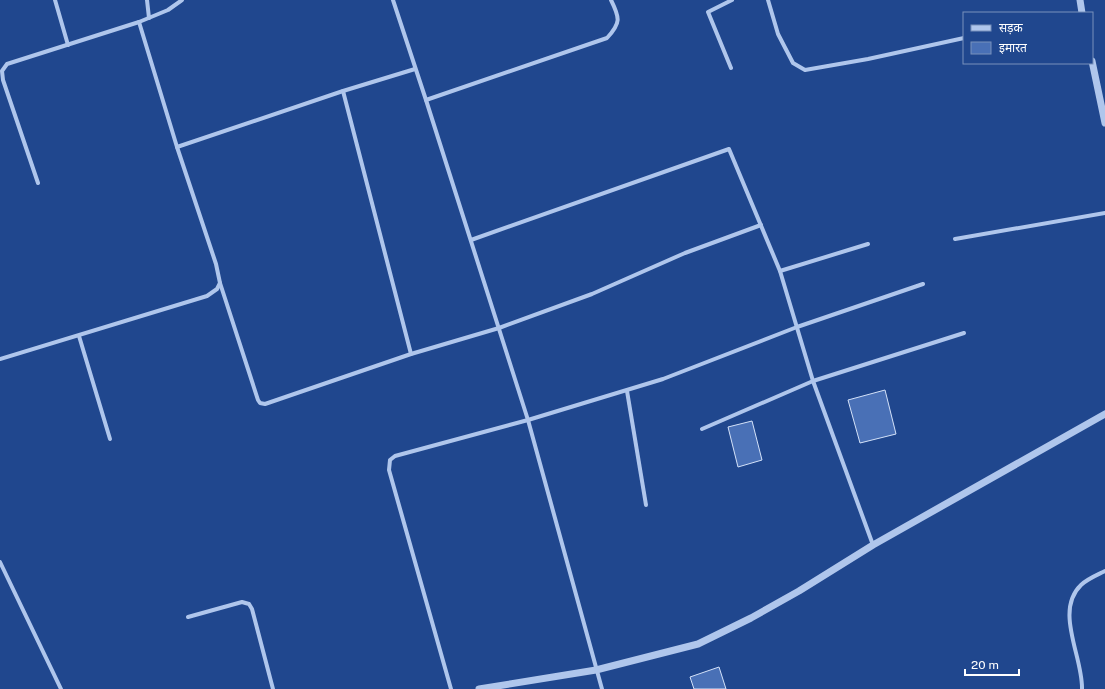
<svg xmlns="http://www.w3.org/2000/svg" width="1105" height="689" viewBox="0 0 1105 689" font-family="'Public Sans','Noto Sans Devanagari',sans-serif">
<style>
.building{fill:#4970b6;stroke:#d4e2f9}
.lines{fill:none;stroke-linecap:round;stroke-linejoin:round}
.minor{stroke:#afc6ec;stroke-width:4}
.tertiary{stroke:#afc6ec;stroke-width:7}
</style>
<rect width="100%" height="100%" fill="#20478e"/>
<!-- building -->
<g class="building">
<path d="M885,390l11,44 -36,9 -12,-43z"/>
<path d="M752,421l10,39 -24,7 -10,-40z"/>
<path d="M719,667l7,22h-32l-4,-12z"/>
</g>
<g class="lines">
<!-- minor -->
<g class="minor">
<path d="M55,0l13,45"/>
<path d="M147,0l2,18"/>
<path d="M393,0l33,100 102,320 74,269"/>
<path d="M768,0l10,34 15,29 12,7 63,-11 96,-21"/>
<path d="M731,68l-23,-56 24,-12"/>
<path d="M343,91l68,263"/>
<path d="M426,100l181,-62c14,-15 13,-20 4,-38"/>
<path d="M177,147l166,-56 72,-22"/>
<path d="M38,183l-35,-103 -1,-9 5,-7 132,-42 29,-12 14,-10"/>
<path d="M955,239l150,-26"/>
<path d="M471,240l258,-91 51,122 33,110 60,164"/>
<path d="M780,271l88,-27"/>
<path d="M220,283l38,117 2,3 5,1 146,-50 88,-26 93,-34 93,-41 76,-28"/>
<path d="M79,336l31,103"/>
<path d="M0,359l207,-63 10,-7 3,-6 -4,-19 -39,-117 -38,-125"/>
<path d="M627,391l19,114"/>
<path d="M702,429l111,-48 151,-48"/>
<path d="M0,562l61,127"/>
<path d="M188,617l54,-15 7,2 3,5 21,80"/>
<path d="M451,689l-62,-219 1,-10 5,-4 133,-36 135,-41 134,-52 126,-43"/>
<path d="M1082,689c1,-32 -28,-78 -1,-104 6,-6 16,-10 24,-14"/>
</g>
<!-- tertiary -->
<g class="tertiary">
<path d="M1080,0l2,13"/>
<path d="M1092,61l13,62"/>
<path d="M479,689l117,-19 102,-26 53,-26 48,-27 74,-46 232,-131"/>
</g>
</g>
<!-- legend -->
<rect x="963" y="12" width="130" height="52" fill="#20478e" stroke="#7991bb"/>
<rect x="971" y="25" width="20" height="6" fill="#afc6ec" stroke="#7991bb"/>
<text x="999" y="32" font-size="12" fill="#ffffff">सड़क</text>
<rect x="971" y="42" width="20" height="12" fill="#4970b6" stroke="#7991bb"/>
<text x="999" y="52" font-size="12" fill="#ffffff">इमारत</text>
<!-- scale -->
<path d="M965 669v6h54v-6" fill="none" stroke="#ffffff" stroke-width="2"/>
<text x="971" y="669" font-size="12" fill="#ffffff" stroke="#20478e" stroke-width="3" paint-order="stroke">20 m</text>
</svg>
